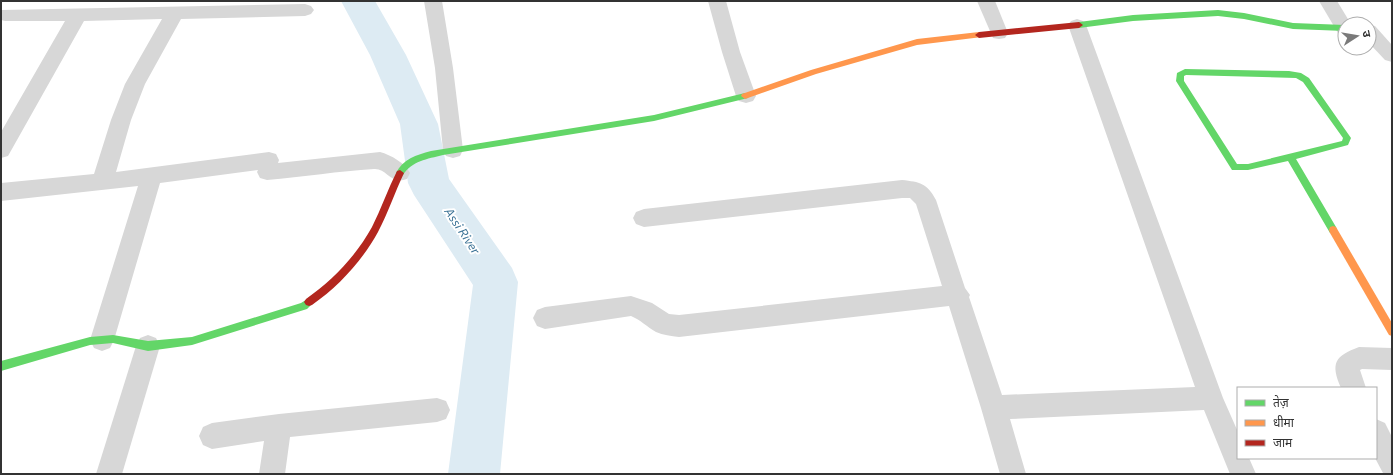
<svg xmlns="http://www.w3.org/2000/svg" width="1393" height="475" viewBox="0 0 1393 475" font-family="Commissioner,'Noto Sans Devanagari',sans-serif">
<style>
.lines{fill:none;stroke-linecap:round;stroke-linejoin:round}
.river{fill:#ddebf3;fill-rule:evenodd}
.street{fill:#d7d7d7;fill-rule:evenodd}
.fast{fill:#63d668;fill-rule:evenodd}
.slow{fill:#ff974d;fill-rule:evenodd}
.jam{fill:#b3261e;fill-rule:evenodd}
.labels{text-anchor:middle;stroke-width:4;stroke-linejoin:round;paint-order:stroke}
.water-label{font-size:12px;font-style:italic;fill:#3f7597;stroke:#fff}
</style>
<rect width="100%" height="100%" fill="#fff"/>
<g class="lines">
<!-- river -->
<path class="river" d="M341,1h34l31,54 32,69 11,55 63,89 6,14 -18,192h-52l25,-189 -59,-90 -6,-12 -8,-59 -30,-69z"/>
<!-- street -->
<g class="street">
<path d="M424,1h18l11,67 10,82 -3,6 -7,2 -7,-2 -3,-6 -8,-82z"/>
<path d="M708,1h18l14,51 16,44 -3,5 -7,2 -7,-2 -3,-5 -14,-44z"/>
<path d="M977,1h18l13,32 -3,5 -6,1 -6,-1z"/>
<path d="M1319,1h18l14,23h-6v10l-7,-1z"/>
<path d="M305,4l6,2 3,4 -3,4 -6,2 -124,3 -36,65 -14,36 -15,52 153,-20 7,2 3,6 -1,3 102,-11c11,3 25,11 30,21l-3,6c-17,6 -20,-11 -33,-10 -35,2 -71,8 -107,11l-7,-2 -3,-6 1,-2 -98,13 -46,157 -4,8 -8,3 -8,-3 -4,-8 48,-154 -137,15v-18l93,-9 17,-54 14,-36 37,-65 -78,2 -76,135 -7,2v-26l64,-111h-60l-4,-1v-10z"/>
<path d="M1077,19l6,2 3,4 137,373 15,34v26h11l7,16h-26l-26,-64 -194,9 16,55h-26l-19,-66 -32,-102 -270,31c-8,-1 -16,-2 -23,-5 -9,-5 -15,-12 -25,-16l-86,13 -8,-3 -4,-8 4,-8 8,-3 86,-11 21,7 17,11 10,1 263,-29 -26,-82 -6,-6h-8l-258,29 -8,-3 -3,-6 3,-6 8,-3 258,-29c18,2 25,3 34,20l29,88 5,7 -1,2 33,98 193,-8 -127,-362 3,-4z"/>
<path d="M1369,25l6,1 17,19v17l-7,-2 -16,-17z"/>
<path d="M148,335l8,3 4,8 -38,128h-26l40,-128 4,-8z"/>
<path d="M1359,347l33,1v22l-30,-1 -2,1 6,18h-25c-11,-25 -6,-32 18,-41z"/>
<path d="M437,398l9,3 4,9 -4,9 -9,3 -147,15 -5,37h-26l5,-33 -52,8 -9,-4 -4,-9 4,-9 9,-4 67,-9z"/>
<path d="M1376,419l9,4 7,14v37l-9,-1 -8,-15z"/>
</g>
<!-- fast -->
<g class="fast">
<path d="M1218,10l26,3 49,10 52,2v6l-52,-2 -49,-10 -26,-3 -85,5 -54,7 -4,-3 4,-3 54,-7z"/>
<path d="M1185,69l104,2 12,2 8,5 42,60 -3,7 -52,14 40,68 1,3 -1,3h-6l-42,-72 -40,9h-16l-56,-89 1,-8zM1186,75l110,3 7,4 40,56 -1,3 -94,23h-11l-53,-83v-5z"/>
<path d="M745,93l4,3 -1,2 -94,23 -211,34c-16,4 -31,6 -40,20h-6l-1,-2c7,-14 20,-18 35,-22l223,-36z"/>
<path d="M309,298l3,1 2,3 -7,7 -115,36 -44,6 -35,-8 -23,2 -89,26v-10l89,-24 23,-2 35,6 44,-4 109,-34z"/>
</g>
<!-- slow -->
<g class="slow">
<path d="M979,32l4,3 -1,2 -65,8 -101,29 -71,25 -4,-3 1,-2 69,-24 106,-31z"/>
<path d="M1333,226l3,1 56,96v13l-3,-1 -59,-102 -1,-3 1,-3z"/>
</g>
<!-- jam -->
<g class="jam">
<path d="M1079,22l4,3 -4,3 -100,10 -4,-3 4,-3z"/>
<path d="M400,170l4,3c-9,19 -16,40 -26,59 -16,29 -39,54 -66,73l-3,1 -3,-1 -2,-3 2,-3c27,-19 50,-43 66,-72 9,-18 16,-38 25,-56z"/>
</g>
</g>
<g class="labels">
<!-- water labels -->
<g class="water-label">
<text transform="translate(462 231) rotate(56)" y="4">Assi River</text>
</g>
</g>
<!-- border -->
<rect width="1393" height="475" fill="none" stroke="#333333" stroke-width="4"/>
<!-- legend -->
<rect x="1237" y="387" width="140" height="72" fill="#ffffff" stroke="#adadad"/>
<rect x="1245" y="400" width="20" height="6" fill="#63d668" stroke="#adadad"/>
<text x="1273" y="407" font-size="12" fill="#333333">तेज़</text>
<rect x="1245" y="420" width="20" height="6" fill="#ff974d" stroke="#adadad"/>
<text x="1273" y="427" font-size="12" fill="#333333">धीमा</text>
<rect x="1245" y="440" width="20" height="6" fill="#b3261e" stroke="#adadad"/>
<text x="1273" y="447" font-size="12" fill="#333333">जाम</text>
<!-- north arrow -->
<g transform="translate(1357 36) rotate(78)"><circle r="19" fill="#ffffff" stroke="#adadad"/>
<path d="M0-3L7 15L0 10L-7 15Z" fill="#7a7a7a"/>
<text y="-6" font-size="11" font-weight="bold" text-anchor="middle" fill="#333333">उ</text>
</g>
</svg>
